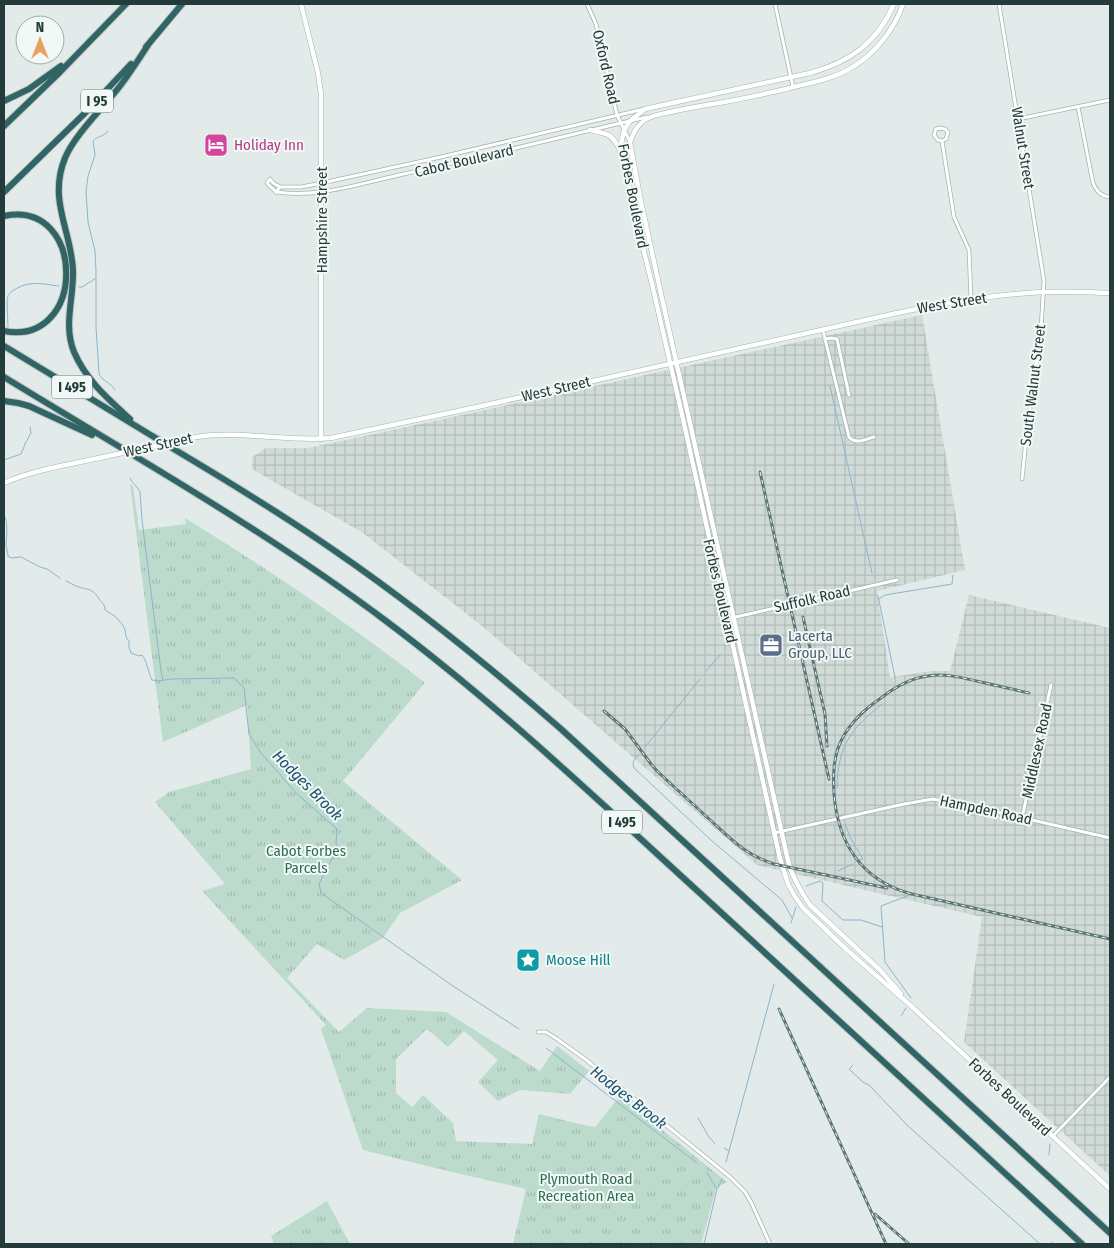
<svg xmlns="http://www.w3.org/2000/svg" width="1114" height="1248" viewBox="0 0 1114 1248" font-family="'Fira Sans Condensed',sans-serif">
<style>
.industrial{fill:url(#industrial-grid)}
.park{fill:url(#park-tufts)}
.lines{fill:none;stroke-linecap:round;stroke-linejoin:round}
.stream{stroke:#8db4cd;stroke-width:1}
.minor-casing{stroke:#a5b3b1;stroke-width:4.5}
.tertiary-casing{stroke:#a5b3b1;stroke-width:5.5}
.motorway-casing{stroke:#c1c8c8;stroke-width:8}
.minor{stroke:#fff;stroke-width:3}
.tertiary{stroke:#fff;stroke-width:4.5}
.motorway{stroke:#306465;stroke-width:6}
.rail-casing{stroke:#5d7676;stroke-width:3}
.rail{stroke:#f2f8f6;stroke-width:1;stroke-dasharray:4;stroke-linecap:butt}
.tertiary-bridge-casing{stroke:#a5b3b1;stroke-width:5.5;stroke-linecap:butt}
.tertiary-bridge{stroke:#fff;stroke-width:4.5}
.labels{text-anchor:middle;stroke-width:4;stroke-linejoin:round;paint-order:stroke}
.shield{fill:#f2f8f6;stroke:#617472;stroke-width:1}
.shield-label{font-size:14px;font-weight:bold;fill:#233b3a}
.street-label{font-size:15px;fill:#233b3a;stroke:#f2f8f6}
.hotel-label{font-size:15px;fill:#b23c85;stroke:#f2f8f6;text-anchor:start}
.service-label{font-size:15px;fill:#4e5e75;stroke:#f2f8f6;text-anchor:start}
.park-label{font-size:15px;fill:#2f6f57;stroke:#f2f8f6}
.culture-label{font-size:15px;fill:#0d838f;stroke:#f2f8f6;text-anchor:start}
.water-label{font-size:16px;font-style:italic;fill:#215273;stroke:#f2f8f6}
</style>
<defs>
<pattern id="industrial-grid" width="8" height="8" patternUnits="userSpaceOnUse" patternTransform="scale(1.25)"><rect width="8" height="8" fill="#d0dbd8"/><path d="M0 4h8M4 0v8" fill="none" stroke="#b2bdba"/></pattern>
<pattern id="park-tufts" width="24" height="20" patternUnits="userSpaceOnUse" patternTransform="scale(1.25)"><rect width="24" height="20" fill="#bcdbcc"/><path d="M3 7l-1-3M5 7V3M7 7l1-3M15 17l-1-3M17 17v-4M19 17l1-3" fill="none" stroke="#a1bdb0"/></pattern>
</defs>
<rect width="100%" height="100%" fill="#e2ebe9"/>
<!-- industrial -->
<path class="industrial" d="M922,315l43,255 -88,21 13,86 41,-6h19l19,-76 141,33v548l-146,-134 18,-125 -225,-52 -275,-239 -119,-93 -111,-64v-12l14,-9h43z"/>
<!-- park -->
<g class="park">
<path d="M130,484l3,2 6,44 47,-6 -1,-6c83,51 163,105 240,165l-82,98 119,99 -62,33 -17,25 -39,22 -27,-16 -30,34 52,54 28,-24 79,4 94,59 17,-25 32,25 -19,23 -50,-4 -22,11 -20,-19 20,-22 -34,-29 -16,16 -21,-18 -31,30v34l16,14 11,-12 30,28 3,18 76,3 7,-30 40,10 16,3 25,-31 107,86 -11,6 -15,56h-188l13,-55 -95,-22 -68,-17 -42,-121 5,-4 -124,-134 23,-7 -70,-82 14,-10 82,-23 -4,-64 -84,37z"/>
<path d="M327,1201l23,43h-76l-3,-8z"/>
</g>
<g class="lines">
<!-- stream -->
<g class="stream">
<path d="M96,279v48l3,46c2,8 12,9 16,17"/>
<path d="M79,287h3l14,-9v-7l-1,-20 -7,-29 -2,-30 2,-16 7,-21 -2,-14c4,-5 11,-4 15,-10"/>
<path d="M8,327l-1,-27c1,-5 2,-7 7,-10 16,-10 27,-6 45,-4"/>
<path d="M830,386l42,187"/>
<path d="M4,460l17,-6 5,-12 5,-9 -1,-6"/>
<path d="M130,478c2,6 8,8 10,14l2,28 19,151 2,9"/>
<path d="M4,514c4,10 3,19 2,30 0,4 2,8 2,12l3,2 10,-1 19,10 7,2 13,9"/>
<path d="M66,581c3,1 5,3 8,4 12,6 17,1 25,14 3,4 6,5 6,11l11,7 6,7 3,5 1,8 3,4v6l2,6 8,3 3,-1c5,6 6,17 10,25l7,1 12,-2 63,-1 10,10 5,46 12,19 36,41 40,35 -1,14 1,6 -18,35 2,9 129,91 69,45"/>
<path d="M878,596l17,81"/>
<path d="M879,599l6,-4 67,-11 1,-9"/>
<path d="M706,671l14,-16"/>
<path d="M645,747l55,-68"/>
<path d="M638,755l-5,7 1,6 78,73 70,59 10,18"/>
<path d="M837,788c1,-43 13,-58 45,-84"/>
<path d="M845,824l6,15 12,20 -4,1"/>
<path d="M838,871l15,-7"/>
<path d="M806,886l14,-5 3,2 -1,18 21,19h18l21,7"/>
<path d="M910,895l-29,11 4,56 26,36"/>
<path d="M791,923l5,-16"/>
<path d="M901,1016l5,-8"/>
<path d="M546,1048l151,115"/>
<path d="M853,1065l-4,4 14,13 6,3 39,41 132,118"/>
<path d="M698,1118l11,19 6,7"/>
<path d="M724,1148l5,3"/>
<path d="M1049,1155l1,-11"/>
<path d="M726,1162l48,-178"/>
<path d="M718,1188l4,-9"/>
<path d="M1052,1242v2"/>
<path d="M704,1244l13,-55 -10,-16"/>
</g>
<!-- minor casing -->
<g class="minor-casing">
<g id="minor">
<path d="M587,4l9,20 21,91 13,27"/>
<path d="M775,4l18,83"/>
<path d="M999,4l45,277 -3,48 -14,101 -5,49"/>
<path d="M1078,107l15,76c4,9 8,13 17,14"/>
<path d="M1018,119l92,-19"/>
<path d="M942,141l-4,-1 -4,-5 2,-6 4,-1 5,1 3,3 -2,7 -4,2 12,76 15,33 2,49"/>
<path d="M280,187l-4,5 -9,-9 3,-4 3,4 7,4h21l21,-4 119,-26 203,-48"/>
<path d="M276,192c41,6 84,-8 123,-17 83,-18 165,-39 248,-58"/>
<path d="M823,329l2,10"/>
<path d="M849,395l-12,-56 -6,-1 -6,1 24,98c7,8 17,2 25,0"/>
<path d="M727,619l170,-39"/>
<path d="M1022,818l29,-133"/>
<path d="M774,833l130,-29 29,-5 60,12 117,27"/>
<path d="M538,1032h8l11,7 28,20 145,118 15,15 7,12 18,40"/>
<path d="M1053,1136l57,-59"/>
</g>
</g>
<!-- tertiary casing -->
<g class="tertiary-casing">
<g id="tertiary">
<path d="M301,4l17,69 3,21v345"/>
<path d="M894,4c-17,39 -44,58 -84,69l-165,36 -15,12 -6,9 -3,14 2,12 8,43 21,85 31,135 97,440 8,25 6,11 9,13 45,43 62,54 200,184"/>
<path d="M590,130c20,4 22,4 31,22"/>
<path d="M196,437c45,-7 90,5 135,1l146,-31 420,-94c49,-10 98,-19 148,-21 22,-1 44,0 65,1"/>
<path d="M4,483c29,-13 63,-18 95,-25"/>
<path d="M901,994l-21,-24 -70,-65c-9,-13 -16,-26 -21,-40l-128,-571 -20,-92 -11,-59c3,-11 10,-22 21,-26 4,-2 10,-3 15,-4 13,-3 27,-6 41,-8 26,-4 53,-10 79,-16 22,-6 45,-9 65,-21 24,-14 43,-38 52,-64"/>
</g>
</g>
<!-- motorway casing -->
<g class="motorway-casing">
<g id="motorway">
<path d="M146,47l36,-43"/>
<path d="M4,101l25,-12 32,-23"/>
<path d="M4,126l56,-54 66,-68"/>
<path d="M4,192l80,-78 47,-50"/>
<path d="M4,216c83,-17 83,131 0,115"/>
<path d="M4,346c59,36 119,72 178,108 52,31 104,63 153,97 80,55 154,115 226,178l549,504"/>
<path d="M4,377c129,79 261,153 382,244 112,84 213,180 316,274 127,116 254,232 380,349"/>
<path d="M4,401l14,2 11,3 63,29"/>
<path d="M130,419c-22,-20 -44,-39 -56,-67 -11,-27 0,-54 -1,-82 -2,-40 -25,-70 -8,-112 10,-24 39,-51 55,-72 10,-13 19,-27 28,-41"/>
</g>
</g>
<!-- minor -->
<use href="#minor" class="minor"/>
<!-- tertiary -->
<use href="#tertiary" class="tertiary"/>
<!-- motorway -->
<use href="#motorway" class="motorway"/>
<!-- rail casing -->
<g class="rail-casing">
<g id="rail">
<path d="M760,472l69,307"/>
<path d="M803,617l22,97 2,32"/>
<path d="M1029,693c-16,-4 -32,-7 -48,-11 -18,-4 -35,-9 -53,-6 -17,2 -33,11 -47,22 -16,11 -30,23 -39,41 -9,17 -9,36 -8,55 4,50 28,87 78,100l198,45"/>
<path d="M604,711l21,18 26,35 6,7c17,16 34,31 51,47 22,20 37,37 66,46l113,24"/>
<path d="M779,1009l107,235"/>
<path d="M875,1214l34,30"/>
</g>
</g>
<!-- rail -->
<use href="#rail" class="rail"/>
<!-- tertiary-bridge casing -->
<g class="tertiary-bridge-casing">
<path id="tertiary-bridge" d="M99,458l97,-21"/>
</g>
<!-- tertiary-bridge -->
<use href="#tertiary-bridge" class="tertiary-bridge"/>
</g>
<!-- icons -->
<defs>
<g id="hotel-square" transform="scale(1.25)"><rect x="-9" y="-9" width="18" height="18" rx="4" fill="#d1479c" stroke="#f2f8f6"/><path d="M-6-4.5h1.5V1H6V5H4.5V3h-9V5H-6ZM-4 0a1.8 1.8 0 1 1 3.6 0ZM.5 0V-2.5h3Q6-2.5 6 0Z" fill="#fff"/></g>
<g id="office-square" transform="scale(1.25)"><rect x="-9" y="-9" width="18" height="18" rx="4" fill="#5c6f8a" stroke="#f2f8f6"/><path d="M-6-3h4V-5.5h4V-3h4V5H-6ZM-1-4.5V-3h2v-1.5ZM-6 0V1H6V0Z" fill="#fff"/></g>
<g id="sight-square" transform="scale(1.25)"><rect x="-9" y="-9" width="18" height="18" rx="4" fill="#0f9aa8" stroke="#f2f8f6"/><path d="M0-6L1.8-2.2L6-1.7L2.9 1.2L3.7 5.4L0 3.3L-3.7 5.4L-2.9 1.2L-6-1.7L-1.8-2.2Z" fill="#fff"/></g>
</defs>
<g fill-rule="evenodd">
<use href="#hotel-square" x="216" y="145"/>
<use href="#office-square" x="771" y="645"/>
<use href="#sight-square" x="528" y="960"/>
</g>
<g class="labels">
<!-- shield labels -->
<g class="shield">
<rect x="81" y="89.5" width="32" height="23" rx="4"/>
<rect x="52" y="375.5" width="40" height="23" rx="4"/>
<rect x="602" y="810.5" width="40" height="23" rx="4"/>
</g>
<g class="shield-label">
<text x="97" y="106">I 95</text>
<text x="72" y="392">I 495</text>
<text x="622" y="827">I 495</text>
</g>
<!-- street labels -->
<g class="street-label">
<text transform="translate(606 67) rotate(77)" y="5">Oxford Road</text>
<text transform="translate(1023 148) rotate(81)" y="5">Walnut Street</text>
<text transform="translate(464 161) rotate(-13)" y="5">Cabot Boulevard</text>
<text transform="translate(633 196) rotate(79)" y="5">Forbes Boulevard</text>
<text transform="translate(322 220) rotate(-90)" y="5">Hampshire Street</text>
<text transform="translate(952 303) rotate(-9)" y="5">West Street</text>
<text transform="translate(1033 385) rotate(-83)" y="5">South Walnut Street</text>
<text transform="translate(556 389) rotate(-13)" y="5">West Street</text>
<text transform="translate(158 445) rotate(-12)" y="5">West Street</text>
<text transform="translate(720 591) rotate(77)" y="5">Forbes Boulevard</text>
<text transform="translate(812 599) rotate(-13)" y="5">Suffolk Road</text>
<text transform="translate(1037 751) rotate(-78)" y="5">Middlesex Road</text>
<text transform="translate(986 810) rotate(12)" y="5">Hampden Road</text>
<text transform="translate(1010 1097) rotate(43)" y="5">Forbes Boulevard</text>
</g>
<!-- hotel labels -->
<g class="hotel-label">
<text x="234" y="150">Holiday Inn</text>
</g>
<!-- service labels -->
<g class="service-label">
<text x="788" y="641">Lacerta<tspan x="788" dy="17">Group, LLC</tspan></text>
</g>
<!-- park labels -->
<g class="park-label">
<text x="306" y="856">Cabot Forbes<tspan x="306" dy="17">Parcels</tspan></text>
<text x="586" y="1184">Plymouth Road<tspan x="586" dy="17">Recreation Area</tspan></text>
</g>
<!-- culture labels -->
<g class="culture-label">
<text x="546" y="965">Moose Hill</text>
</g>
<!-- water labels -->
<g class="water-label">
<text transform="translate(308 785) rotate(45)" y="6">Hodges Brook</text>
<text transform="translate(629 1097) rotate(38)" y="6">Hodges Brook</text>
</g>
</g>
<!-- border -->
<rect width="1114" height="1248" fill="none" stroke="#233b3a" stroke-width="10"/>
<!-- north arrow -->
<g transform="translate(40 40)"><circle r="24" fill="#f2f8f6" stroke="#9facab"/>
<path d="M0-4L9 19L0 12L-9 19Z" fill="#e9a361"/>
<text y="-8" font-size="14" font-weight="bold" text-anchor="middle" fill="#233b3a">N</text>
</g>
</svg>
